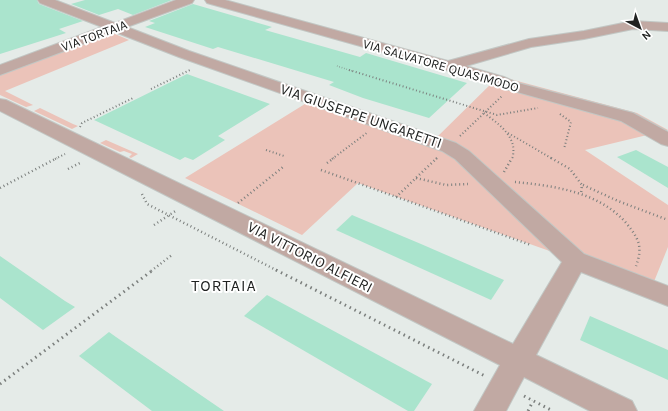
<svg xmlns="http://www.w3.org/2000/svg" width="668" height="411" viewBox="0 0 668 411" font-family="Karla,sans-serif">
<style>
.green{fill:#ebc3b9}
.building{fill:#aae4cd}
.lines{fill:none;stroke-linecap:round;stroke-linejoin:round}
.minor-casing{stroke:#c2c7c4;stroke-width:2}
.path-far3{stroke:#7b7f7d;stroke-width:1.5;stroke-dasharray:0.5 2;stroke-linecap:butt}
.path-far2{stroke:#7b7f7d;stroke-width:2;stroke-dasharray:1 2.5;stroke-linecap:butt}
.path-far1{stroke:#7b7f7d;stroke-width:2.5;stroke-dasharray:1 3;stroke-linecap:butt}
.path{stroke:#7b7f7d;stroke-width:3;stroke-dasharray:1.5 4;stroke-linecap:butt}
.minor{fill:#c1a9a3;fill-rule:evenodd}
.labels{text-anchor:middle;stroke-width:4;stroke-linejoin:round;paint-order:stroke}
.far-street-label{font-size:13px;fill:#202221;stroke:#fff}
.street-label{font-size:15px;fill:#202221;stroke:#fff}
.neighbourhood-label{font-size:16px;letter-spacing:1px;fill:#202221;stroke:#fff}
</style>
<rect width="100%" height="100%" fill="#e5ebe8"/>
<!-- green -->
<g class="green">
<path d="M115,34l14,6 -124,51 28,14 -7,2 -26,-12v-21l103,-38z"/>
<path d="M499,76l138,37 31,17 -83,20 83,55v42l-17,42 -76,-29 -217,-77 -56,52 -117,-57 128,-79 120,42z"/>
<path d="M40,108l33,16 5,2 -6,3 -38,-18z"/>
<path d="M106,140l32,14 -7,4 -2,-1 3,-3 -8,-3 -4,1 -20,-9z"/>
</g>
<!-- building -->
<g class="building">
<path d="M0,0h37l2,4 44,17 -24,8 7,4 -66,21z"/>
<path d="M85,0h87l-39,15 -15,-6 -19,6 -28,-11z"/>
<path d="M193,4l79,23 -7,3 95,27 6,-4 101,30 -38,35 -66,-20 -34,-13 5,-3 -116,-35 -5,2 -68,-22 10,-4 -6,-2z"/>
<path d="M187,74l83,30 -52,32 7,4 -32,20 -8,-3 -5,3 -86,-40z"/>
<path d="M636,150l32,17v21l-51,-31z"/>
<path d="M352,215l69,29 83,36 -13,20 -155,-70z"/>
<path d="M0,256l65,45 10,6 -32,23 -43,-32z"/>
<path d="M267,295l165,89 -18,27h-6l-164,-95z"/>
<path d="M590,316l78,34v30l-88,-40z"/>
<path d="M109,332l7,5 108,74h-72l-73,-55z"/>
</g>
<g class="lines">
<!-- minor casing -->
<g class="minor-casing">
<g id="minor">
<path d="M38,0h17l60,23 61,-23h18l-2,3 -65,24 62,24 267,92 13,8 115,103 84,32v20l-87,-34 -45,83 96,46 5,10h-47l-66,-34 -18,34h-32l26,-46 -500,-254v-12l6,1 507,244 49,-82 -107,-103 -13,-8 -263,-94 -64,-25 -115,43v-10l102,-38 -62,-24z"/>
<path d="M205,0h20l223,61 81,-22 55,-8 49,-10 35,2v8l-35,-2 -49,10 -53,8 -65,19 38,11 14,6 115,30 35,19v14l-7,-2 -40,-23 -115,-32 -14,-6 -285,-80z"/>
</g>
</g>
<!-- path-far3 -->
<path class="path-far3" d="M337,66l15,5"/>
<!-- path-far2 -->
<g class="path-far2">
<path d="M349,70l148,45 41,-7"/>
<path d="M151,89l39,-19"/>
<path d="M484,113c15,11 35,25 28,46"/>
<path d="M560,114l11,8 -7,27"/>
<path d="M80,127l2,-4 51,-25"/>
<path d="M508,133l45,26"/>
<path d="M460,136l42,-40"/>
<path d="M266,150l18,6"/>
<path d="M55,159l10,-5"/>
<path d="M332,159l36,-27"/>
<path d="M436,159l2,-2"/>
</g>
<!-- path-far1 -->
<g class="path-far1">
<path d="M551,158l19,11 12,16 -1,9"/>
<path d="M327,163l7,-5"/>
<path d="M68,169l14,-7"/>
<path d="M321,170l210,75"/>
<path d="M504,172l8,-14"/>
<path d="M416,178l30,7 22,-1"/>
<path d="M515,182c40,4 85,10 112,42 12,15 16,23 9,42"/>
<path d="M583,185l35,16 50,19"/>
<path d="M0,188l57,-30"/>
<path d="M142,194l5,10 131,67"/>
<path d="M396,197l41,-39"/>
<path d="M238,203l45,-36"/>
<path d="M154,225l23,-15"/>
<path d="M151,271l21,-16"/>
</g>
<!-- path -->
<g class="path">
<path d="M276,270l209,106"/>
<path d="M0,384l153,-114"/>
<path d="M524,396l29,15"/>
<path d="M528,411l5,-10"/>
</g>
<!-- minor -->
<use href="#minor" class="minor"/>
</g>
<g class="labels">
<!-- far-street labels -->
<g class="far-street-label">
<text transform="translate(94 35) rotate(-20)" y="5">VIA TORTAIA</text>
<text transform="translate(441 65) rotate(16)" y="5">VIA SALVATORE QUASIMODO</text>
</g>
<!-- street labels -->
<g class="street-label">
<text transform="translate(361 116) rotate(19)" y="5">VIA GIUSEPPE UNGARETTI</text>
<text transform="translate(310 257) rotate(27)" y="5">VIA VITTORIO ALFIERI</text>
</g>
<!-- neighbourhood labels -->
<g class="neighbourhood-label">
<text x="224" y="291">TORTAIA</text>
</g>
</g>
<!-- north arrow -->
<g transform="translate(640 28) rotate(139)" stroke="#ffffff" stroke-width="3" paint-order="stroke">
<path d="M0-3L7 15L0 10L-7 15Z" fill="#202221"/>
<text y="-6" font-size="11" font-weight="bold" text-anchor="middle" fill="#202221">N</text>
</g>
</svg>
